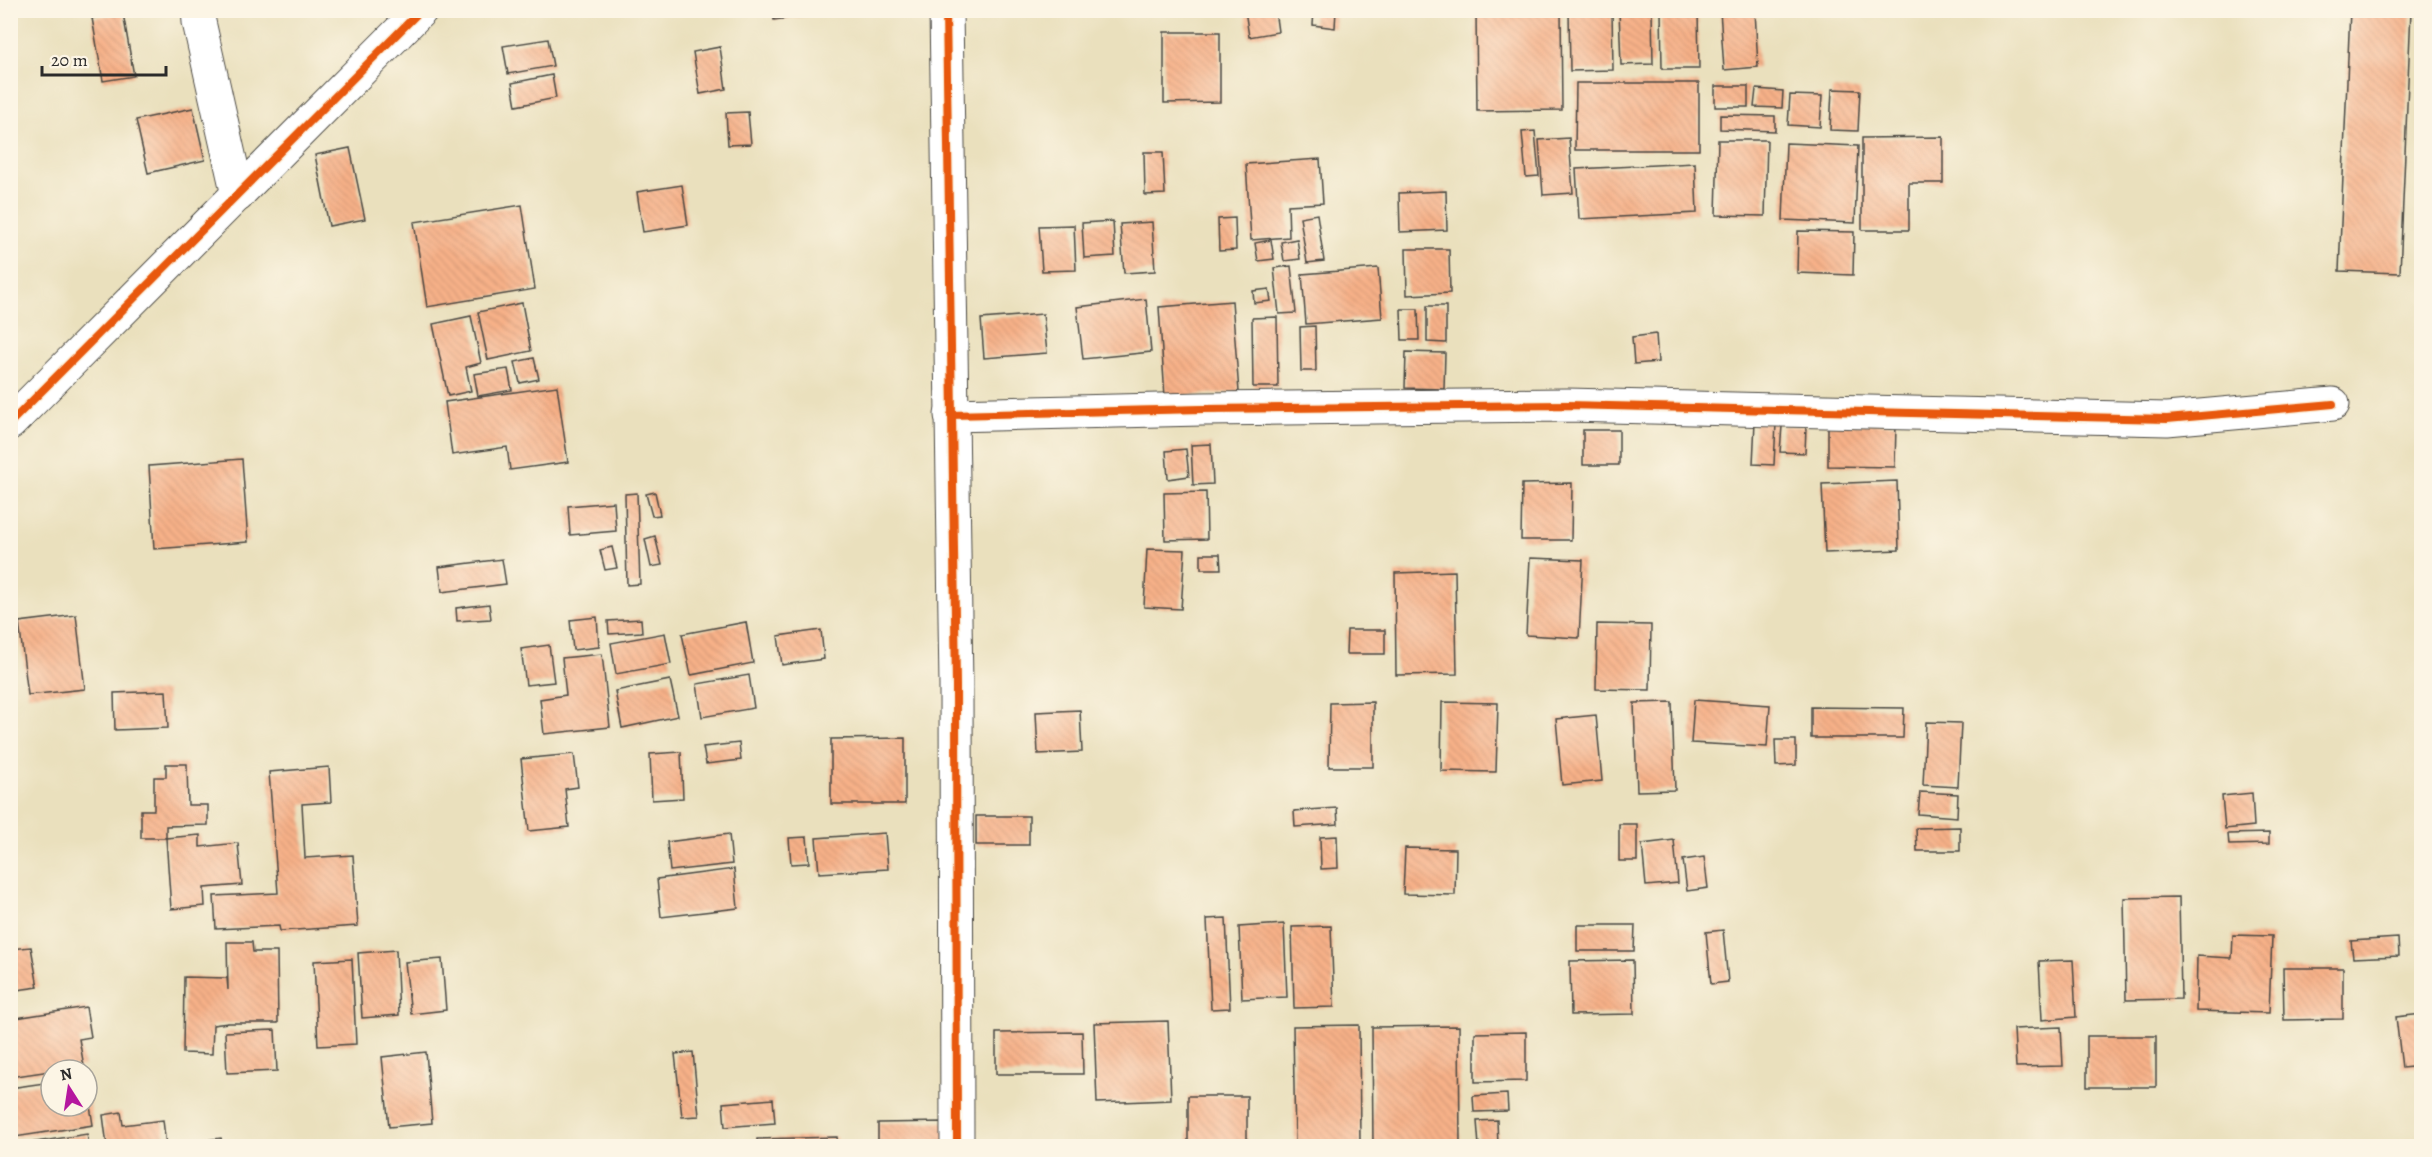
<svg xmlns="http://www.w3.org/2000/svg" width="2432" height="1157" viewBox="0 0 2432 1157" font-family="Alegreya,serif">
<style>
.building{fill:url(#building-back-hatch)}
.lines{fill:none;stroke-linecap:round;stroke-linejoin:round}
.minor-casing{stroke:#484641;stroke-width:35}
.minor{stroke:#fff;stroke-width:33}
.cycleway-casing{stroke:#fcf5e5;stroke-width:11}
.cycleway{stroke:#e8590c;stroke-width:8}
</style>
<defs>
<pattern id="building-back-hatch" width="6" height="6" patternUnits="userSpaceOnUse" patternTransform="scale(1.5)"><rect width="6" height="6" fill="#f7b188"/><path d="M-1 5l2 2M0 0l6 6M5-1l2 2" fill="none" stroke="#d49876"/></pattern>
</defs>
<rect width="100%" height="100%" fill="#fcf5e5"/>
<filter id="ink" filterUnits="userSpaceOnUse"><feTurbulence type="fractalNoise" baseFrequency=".0167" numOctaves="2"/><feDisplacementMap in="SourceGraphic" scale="12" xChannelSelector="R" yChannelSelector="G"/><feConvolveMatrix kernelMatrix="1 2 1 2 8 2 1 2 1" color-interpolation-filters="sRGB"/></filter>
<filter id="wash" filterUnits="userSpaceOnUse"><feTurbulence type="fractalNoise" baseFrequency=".008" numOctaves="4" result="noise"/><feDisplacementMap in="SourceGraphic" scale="24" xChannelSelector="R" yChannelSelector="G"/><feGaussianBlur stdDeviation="1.35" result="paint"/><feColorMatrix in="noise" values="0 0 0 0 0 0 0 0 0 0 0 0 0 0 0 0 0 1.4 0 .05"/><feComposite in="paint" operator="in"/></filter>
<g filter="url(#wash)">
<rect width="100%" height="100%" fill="#eae0bd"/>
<g id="blocks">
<!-- building -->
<g class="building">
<path d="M773,10h65v2l-64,8z"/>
<path d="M1245,10h30l3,22 -29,5z"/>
<path d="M1314,10h22l-1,18 -22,-3z"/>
<path d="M1476,10h85l1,100 -85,1z"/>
<path d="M1569,10h43l1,60 -43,1z"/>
<path d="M1619,10h33l1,54 -32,1z"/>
<path d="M1661,10h37l1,59h-37z"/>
<path d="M1720,10h35l3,57 -34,3z"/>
<path d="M2350,10h61l-11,263 -61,-2z"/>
<path d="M123,13l11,63 -31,5 -11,-63z"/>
<path d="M1164,32h56v70l-56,1z"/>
<path d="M548,39l5,27 -45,8 -5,-28z"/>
<path d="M720,47l6,42 -26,5 -7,-42z"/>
<path d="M552,75l4,23 -40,8 -4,-23z"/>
<path d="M1576,83h123v67h-124z"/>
<rect x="1715" y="86" width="33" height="21"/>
<path d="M1756,89l27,2 -1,17 -28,-1z"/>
<path d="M1832,89l28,1 -2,41 -28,-1z"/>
<path d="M1790,95l32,1 -2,31 -32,-2z"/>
<path d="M193,108l12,52 -57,13 -12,-53z"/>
<path d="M748,112l3,32 -23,1 -2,-32z"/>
<path d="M1720,115l55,1v15l-55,-2z"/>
<path d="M1535,131l4,45 -13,1 -4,-45z"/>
<path d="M1943,137v46h-34v47h-47v-92z"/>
<path d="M1569,138l4,55 -30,2 -4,-55z"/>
<path d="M1718,140h49l-2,76 -49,-1z"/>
<path d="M1786,143l72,3 -3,77 -72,-3z"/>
<path d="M350,148l15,71 -36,7 -14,-71z"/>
<path d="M1144,152h19l2,42 -20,1z"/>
<path d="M1320,159l3,44 -35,2 1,32 -38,3 -5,-76z"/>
<path d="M1695,163l2,50 -118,6 -3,-50z"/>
<path d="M682,185l6,40 -45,7 -6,-40z"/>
<path d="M1446,191l1,39 -47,2 -1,-39z"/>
<path d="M522,205l13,84 -108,18 -13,-85z"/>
<path d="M1317,214l7,47 -17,2 -7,-46z"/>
<path d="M1235,218l1,32 -17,1 -1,-32z"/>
<path d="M1113,221l2,35 -31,2 -2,-35z"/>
<path d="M1152,222l3,49 -31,2 -4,-49z"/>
<path d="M1074,225l2,45 -34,1 -3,-45z"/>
<path d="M1798,231l56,1 -1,43 -56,-2z"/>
<path d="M1297,239l3,20 -16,2 -3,-19z"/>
<path d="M1271,240l3,19 -16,2 -3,-18z"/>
<path d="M1406,249h43l1,44 -43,2z"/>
<path d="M1291,266l5,47 -17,1 -5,-46z"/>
<path d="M1378,268l4,50 -76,6 -4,-50z"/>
<path d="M1269,289l2,12 -17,2 -1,-12z"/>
<path d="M1146,299l5,53 -68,7 -6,-52z"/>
<path d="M1232,301l7,91 -74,5 -6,-90z"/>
<path d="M522,303l9,48 -43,9 -10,-48z"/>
<path d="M1427,306h19v37l-19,-1z"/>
<path d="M1401,309h17l1,31h-17z"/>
<path d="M1043,314l4,39 -63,5 -3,-39z"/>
<path d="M471,316l10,47 -15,4 5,24 -23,5 -15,-72z"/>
<path d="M1277,317l1,70h-25l-1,-69z"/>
<path d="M1315,326l1,45h-15l-1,-44z"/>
<path d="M1656,334l2,28 -24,2 -2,-27z"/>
<path d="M1406,352l39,1 -1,36 -39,-1z"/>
<path d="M534,358l5,21 -19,4 -5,-21z"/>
<path d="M508,369l4,21 -34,6 -4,-22z"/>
<path d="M557,386l11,76 -58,8 -3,-23 -55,8 -7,-53z"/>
<path d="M1755,422l21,1 -2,42 -21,-1z"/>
<path d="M1828,424h68l-1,43 -67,-1z"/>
<path d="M1782,426l24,1 -1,26 -25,-1z"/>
<rect x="1583" y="430" width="36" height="35"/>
<path d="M1211,444l2,40 -20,1 -2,-40z"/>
<path d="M1186,449l3,27 -21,3 -2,-28z"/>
<path d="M242,459l6,83 -94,7 -5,-83z"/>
<path d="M1897,481l2,69 -74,3 -3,-69z"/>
<path d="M1572,483l-1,57h-50l1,-56z"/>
<path d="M655,492l5,23 -8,1 -6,-22z"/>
<path d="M1206,492l1,47 -42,1 -1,-47z"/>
<path d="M637,493l3,91 -13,1 -2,-91z"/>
<path d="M614,502l2,29 -46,4 -2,-29z"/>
<path d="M655,536l7,29 -11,2 -6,-28z"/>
<path d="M612,547l5,21 -12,2 -5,-20z"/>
<path d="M1147,549l38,1 -4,59 -37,-2z"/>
<path d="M1201,554h19l1,15h-20z"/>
<path d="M1530,558l53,2 -4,78 -53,-3z"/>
<path d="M502,559l4,25 -64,8 -3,-25z"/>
<path d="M1455,571l2,103 -61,1 -1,-102z"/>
<path d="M489,604l2,15 -34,2 -1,-13z"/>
<path d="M76,615l9,74 -57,6 -9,-73z"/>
<path d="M597,617l2,30 -26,3 -3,-30z"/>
<path d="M641,619l1,13 -33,2 -1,-13z"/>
<path d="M746,622l7,41 -62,12 -9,-41z"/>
<path d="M1597,624l54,1 -1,65 -54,-1z"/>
<path d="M821,630l3,29 -42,6 -4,-29z"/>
<path d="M1347,630h38v24h-39z"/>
<path d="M665,633l6,31 -55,10 -5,-31z"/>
<path d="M549,645l5,37 -28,3 -5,-36z"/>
<path d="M602,654l8,73 -66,7 -4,-35 26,-4 -4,-37z"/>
<path d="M749,675l5,33 -52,9 -5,-33z"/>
<path d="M670,680l8,36 -56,12 -7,-37z"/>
<path d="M166,691l2,37 -53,2 -1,-37z"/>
<path d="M1694,700l76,5 -3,42 -76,-4z"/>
<path d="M1373,702v65h-44l1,-64z"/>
<path d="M1442,702l56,1 -2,69 -55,-1z"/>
<path d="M1672,702l3,88 -38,1 -3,-88z"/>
<path d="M1811,707l93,1 -1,30h-92z"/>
<path d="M1080,710l2,42 -44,2 -2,-42z"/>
<path d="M1596,715l6,66 -40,4 -6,-66z"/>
<path d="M1926,722l35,1 -3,64 -35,-2z"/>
<path d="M905,738v66h-74v-65z"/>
<path d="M1775,740h21v25l-20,1z"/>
<path d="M739,743l2,17 -35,4 -3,-17z"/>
<path d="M681,752l2,46 -31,2 -2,-46z"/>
<path d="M574,754l4,33 -13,2 4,38 -40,4 -8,-72z"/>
<path d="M166,764h21l1,41h20v20l-42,1v12h-25v-28h13v-33h12z"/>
<path d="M329,767l2,35 -29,2 3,54 48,-3 5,71 -78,5 -1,-5 -63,3 -2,-33 64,-3 -9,-121z"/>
<path d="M1920,792l38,2 -1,23 -39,-3z"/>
<path d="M2252,793l2,33 -29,3 -3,-33z"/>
<path d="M1337,808l1,16 -43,3 -1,-16z"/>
<rect x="976" y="816" width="53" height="29"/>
<rect x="1619" y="824" width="18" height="37"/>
<path d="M1960,827v24h-43l-1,-23z"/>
<path d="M885,833l3,36 -69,4 -3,-35z"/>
<path d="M2269,833v11l-40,1 -1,-11z"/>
<path d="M729,834l3,30 -62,7 -3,-29z"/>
<path d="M200,835v12l38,-4 4,42 -38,3 1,18 -34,3 -5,-71z"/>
<path d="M1337,836l1,32 -17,1 -1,-32z"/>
<path d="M807,837l2,26 -18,1 -2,-26z"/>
<path d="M1674,840l4,43 -32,3 -4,-42z"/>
<path d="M1405,848l51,1 -1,46 -52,-1z"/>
<path d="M1704,857l4,31 -21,3 -4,-31z"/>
<path d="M734,869l4,39 -77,9 -4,-38z"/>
<path d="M2179,897l2,102 -55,1 -2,-102z"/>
<path d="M1226,918l4,90 -19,1 -4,-90z"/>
<path d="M1284,924l3,73 -45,2 -3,-72z"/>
<path d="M1577,925h58l-1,26h-57z"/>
<path d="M1331,926l3,81 -40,1 -2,-81z"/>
<path d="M1723,930l5,52 -17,2 -5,-52z"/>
<path d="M2233,935l39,1 -3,77 -73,-2 1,-55 35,2z"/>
<path d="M2398,938l1,18 -46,2 -2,-17z"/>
<path d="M227,942h25l1,10h24l1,71h-50l-15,2 -1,29 -29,-1 1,-76 43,1 1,12z"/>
<path d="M31,947l7,40 -28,4v-42z"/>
<path d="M396,950l3,65 -37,3 -4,-65z"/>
<path d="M352,959l4,85 -38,2 -4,-85z"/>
<path d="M442,959l4,51 -35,4 -6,-52z"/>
<path d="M1633,960l1,54 -63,1 -1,-54z"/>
<path d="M2073,960l3,57 -34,3 -3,-59z"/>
<path d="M2283,968h60v51l-59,1z"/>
<path d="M86,1007l5,30 -12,2 5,27 -74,11v-58z"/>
<path d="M2422,1014v52l-20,2 -6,-51z"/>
<path d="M1168,1021l3,79 -74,3 -3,-80z"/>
<path d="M1359,1025l1,121h-65l-2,-120z"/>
<path d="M1459,1026l1,120h-87l-1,-119z"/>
<path d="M2061,1027l2,39 -47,1 -2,-38z"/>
<path d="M275,1030l2,41 -50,2 -2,-41z"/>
<path d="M1082,1032l1,42h-87v-41z"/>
<path d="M1526,1032v49l-51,1v-49z"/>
<rect x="2087" y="1036" width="69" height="51"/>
<path d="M426,1052l6,71 -43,4 -7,-70z"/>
<path d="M693,1052l6,64 -17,1 -7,-63z"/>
<path d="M51,1082v24h36l1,-13 5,32 -78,12 -5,-49z"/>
<path d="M1507,1094l1,17 -34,1 -1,-16z"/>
<rect x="1188" y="1096" width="59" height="50"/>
<path d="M773,1099l2,24 -50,4 -2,-24z"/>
<path d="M121,1112l2,13 40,-5 3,26h-59l-4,-31z"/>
<path d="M1497,1120l1,26h-19l-2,-25z"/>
<path d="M946,1122v24h-68v-23z"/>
<path d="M87,1134l2,12h-65v-2z"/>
<path d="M837,1137l1,9h-81v-7z"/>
<path d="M221,1138l2,8h-30l-1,-4z"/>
</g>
</g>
</g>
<g filter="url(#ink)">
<use href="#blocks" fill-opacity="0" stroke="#484641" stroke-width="1.5"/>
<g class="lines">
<!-- minor casing -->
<g class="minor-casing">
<g id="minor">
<path d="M198,10l1,12 39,173"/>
<path d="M946,10l10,675 1,461"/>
<path d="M951,415l251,-6 365,-4 600,14 166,-15"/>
<path d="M10,423l411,-413"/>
</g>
</g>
<!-- minor -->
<use href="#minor" class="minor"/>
<!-- cycleway casing -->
<g class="cycleway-casing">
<g id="cycleway">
<path d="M946,10l10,675 1,461"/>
<path d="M951,415l251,-6 365,-4 600,14 166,-15"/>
<path d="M10,423l411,-413"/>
</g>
</g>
<!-- cycleway -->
<use href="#cycleway" class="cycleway"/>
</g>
</g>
<!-- margin -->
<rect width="2432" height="1157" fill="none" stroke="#fcf5e5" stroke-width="36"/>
<!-- north arrow -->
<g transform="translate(69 1088) rotate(348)"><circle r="28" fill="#fcf5e5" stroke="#a8a49b" stroke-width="1.5"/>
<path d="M0-4.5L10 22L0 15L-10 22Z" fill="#b5179e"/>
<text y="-9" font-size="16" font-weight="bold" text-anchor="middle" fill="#2b2b2b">N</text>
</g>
<!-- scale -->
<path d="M42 66v9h124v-9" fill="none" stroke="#2b2b2b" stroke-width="3"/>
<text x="51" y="66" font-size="18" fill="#2b2b2b" stroke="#fcf5e5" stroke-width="4.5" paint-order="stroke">20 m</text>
</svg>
